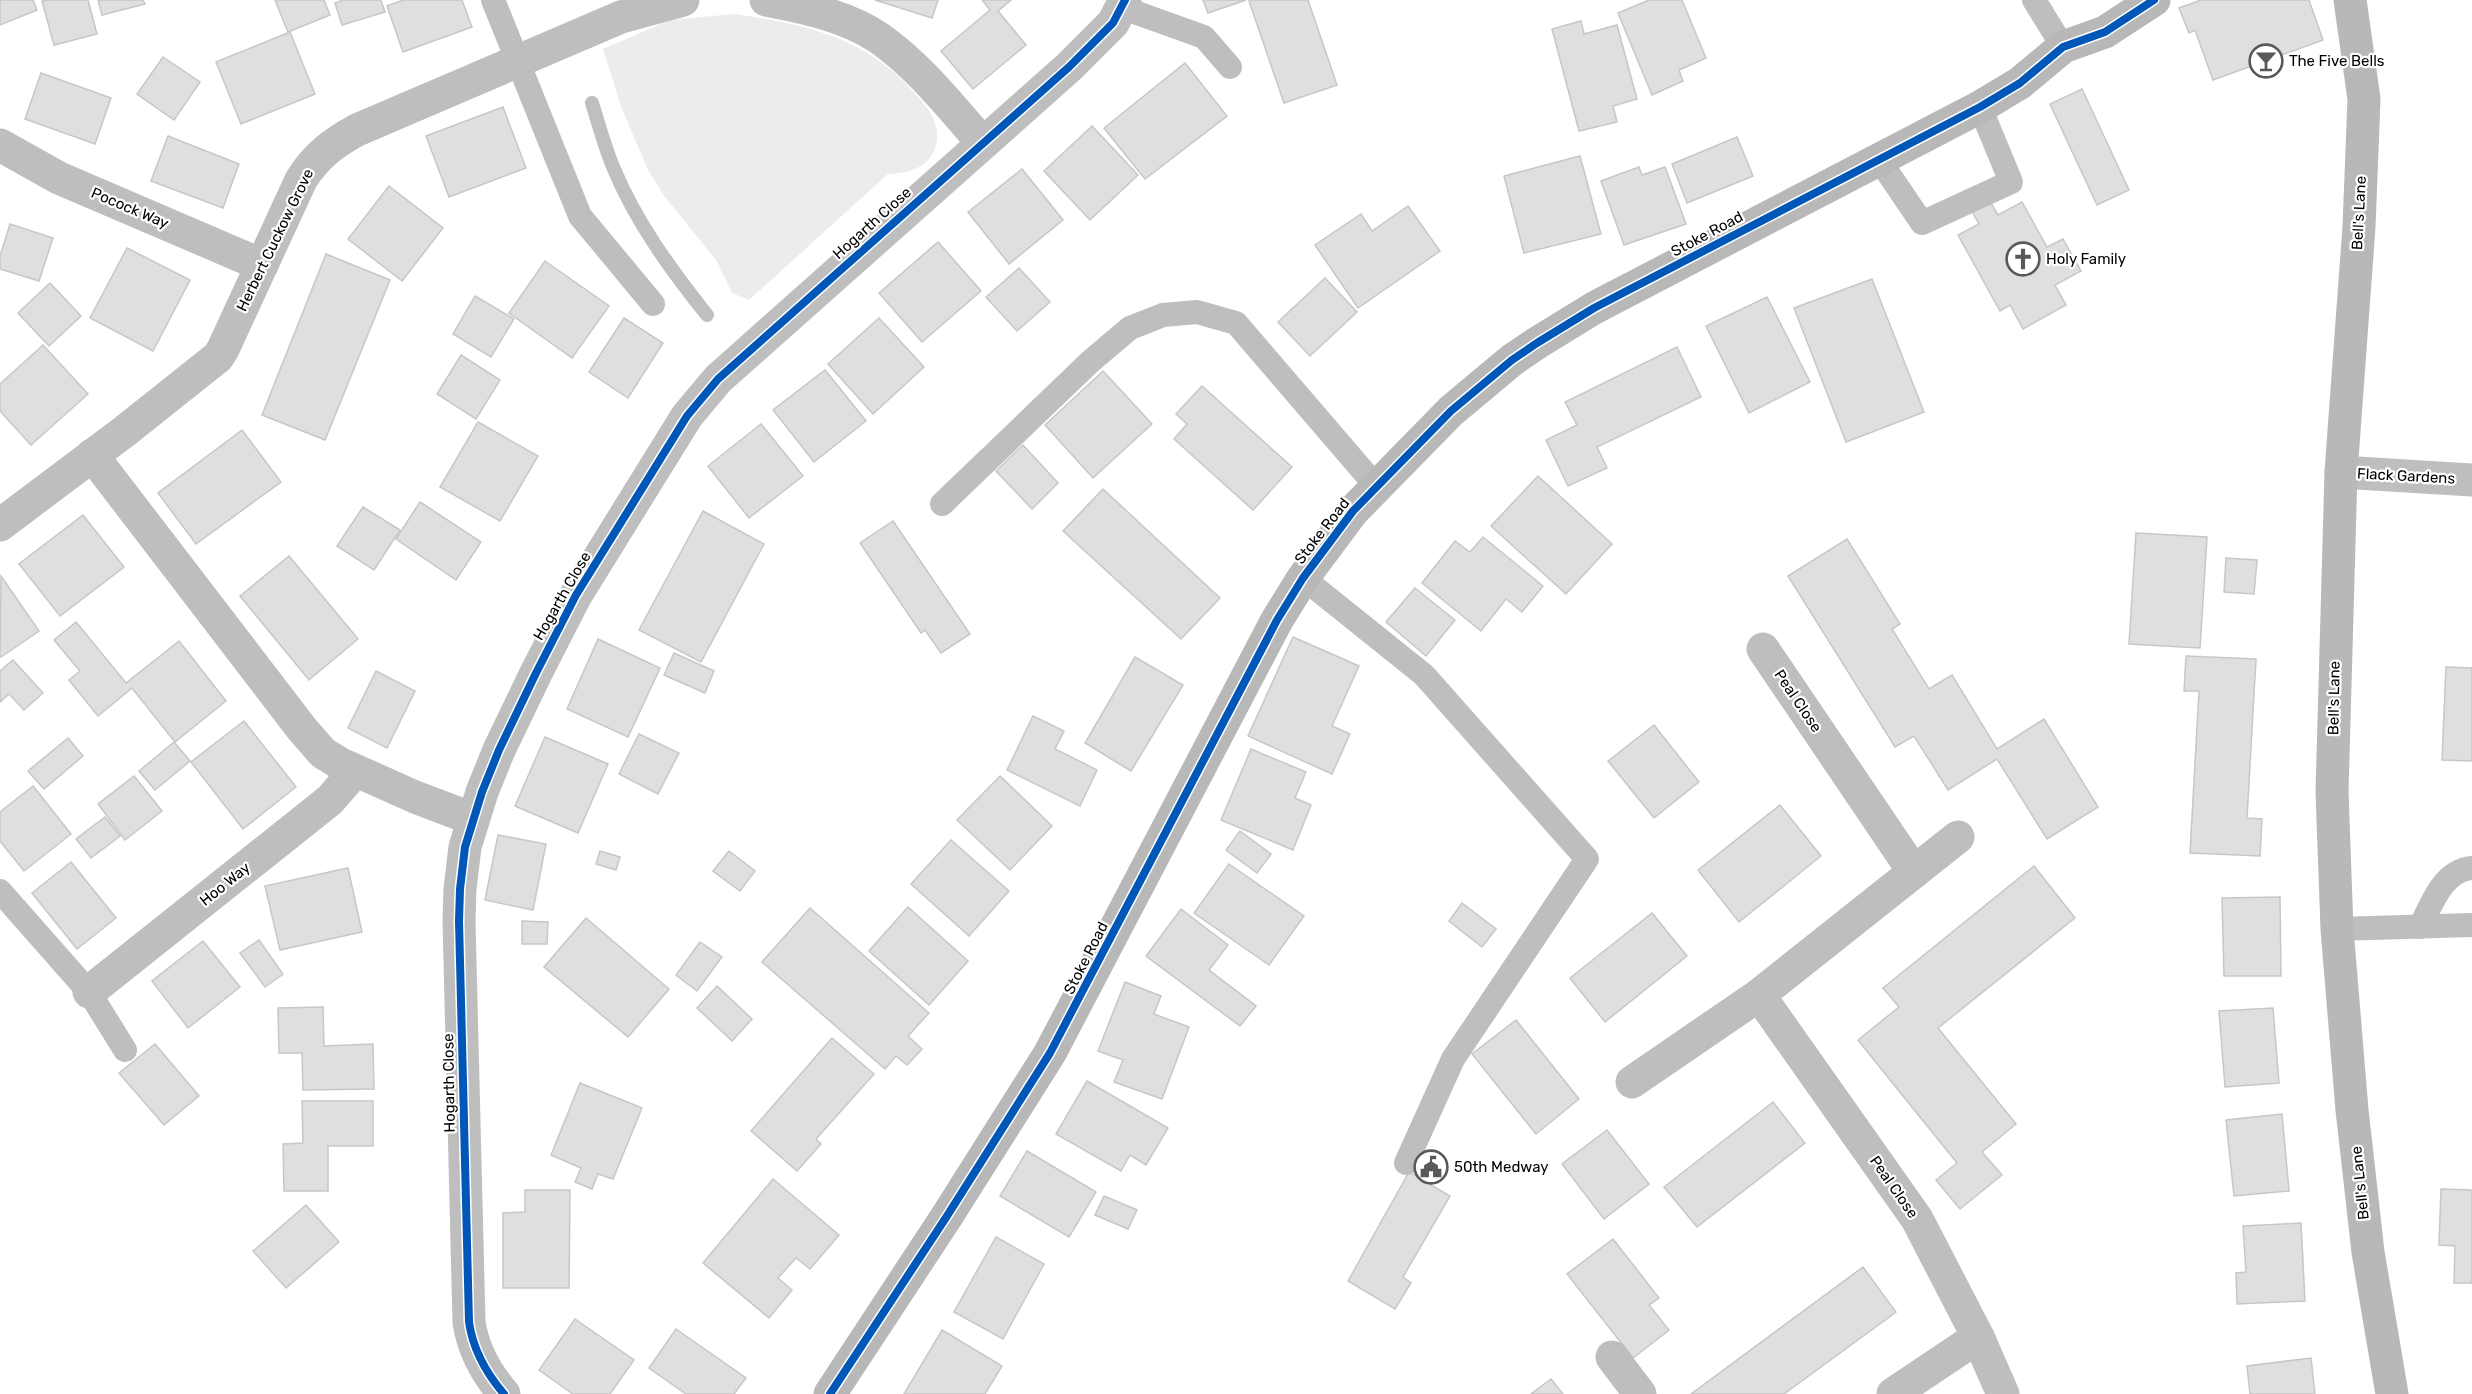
<svg xmlns="http://www.w3.org/2000/svg" width="2472" height="1394" viewBox="0 0 2472 1394" font-family="Rubik,sans-serif">
<style>
.green{fill:#ececec}
.lines{fill:none;stroke-linecap:round;stroke-linejoin:round}
.stream{stroke:#bfbfbf;stroke-width:14}
.building{fill:#dfdfdf;stroke:#c7c7c7;stroke-width:1.5}
.lane{stroke:#bebebe;stroke-width:24}
.street{stroke:#bebebe;stroke-width:33}
.secondary{stroke:#b8b8b8;stroke-width:33}
.cycleway-casing{stroke:#fff;stroke-width:11}
.cycleway{stroke:#0057b8;stroke-width:8}
.labels{text-anchor:middle;stroke-width:4.5;stroke-linejoin:round;paint-order:stroke}
.poi-label{font-size:15px;fill:#000;stroke:#fff;text-anchor:start}
.street-label{font-size:15px;fill:#000;stroke:#fff}
</style>
<rect width="100%" height="100%" fill="#fff"/>
<!-- green -->
<path class="green" d="M735,14c73,11 134,24 183,83 14,15 25,33 16,54 -9,19 -28,22 -46,23l-139,126 -17,-7 -16,-33 -51,-63 -17,-27 -26,-61 -19,-60 67,-29z"/>
<g class="lines">
<!-- stream -->
<path class="stream" d="M592,103c7,22 13,45 22,66 22,53 57,101 93,146"/>
</g>
<!-- building -->
<g class="building">
<path d="M0,0h33l4,10 -37,15z"/>
<path d="M47,0h41l9,34 -43,11 -12,-44z"/>
<path d="M98,0h45l2,4 -43,11z"/>
<path d="M275,0h49l6,15 -42,17z"/>
<path d="M343,0h38l4,12 -43,13 -7,-22z"/>
<path d="M403,0h59l10,27 -69,25 -16,-46z"/>
<path d="M875,0h63l-6,18z"/>
<path d="M982,0h29l-13,11 28,34 -53,44 -32,-38 49,-41z"/>
<path d="M1203,0h43l-38,13z"/>
<path d="M1252,0h56l29,85 -53,18 -35,-102z"/>
<path d="M1649,0h33l24,58 -27,12 4,11 -31,14 -34,-82z"/>
<path d="M2201,0h108l14,40 -110,40 -18,-50 -6,3 -10,-25z"/>
<path d="M1581,21l3,13 33,-9 20,74 -24,7 4,16 -38,9 -27,-102z"/>
<path d="M290,32l25,62 -74,30 -25,-62z"/>
<path d="M163,57l37,25 -26,38 -37,-26z"/>
<path d="M1185,63l42,53 -82,63 -41,-51z"/>
<path d="M41,73l70,25 -16,46 -70,-25z"/>
<path d="M2082,89l47,101 -32,15 -47,-101z"/>
<path d="M503,107l23,61 -77,29 -23,-61z"/>
<path d="M1092,126l46,49 -48,45 -46,-49z"/>
<path d="M168,136l71,28 -16,44 -72,-27z"/>
<path d="M1737,137l16,39 -66,27 -15,-39z"/>
<path d="M1580,156l21,78 -77,19 -20,-77z"/>
<path d="M1639,167l3,8 23,-8 21,57 -62,21 -23,-64z"/>
<path d="M1022,169l41,51 -54,44 -41,-52z"/>
<path d="M389,186l54,42 -41,53 -54,-42z"/>
<path d="M1988,198l10,17 24,-13 25,45 16,-8 18,32 -26,14 11,20 -43,24 -13,-24 -10,6 -42,-76 21,-11 -9,-16z"/>
<path d="M1408,206l32,45 -82,57 -43,-63 46,-31 11,17z"/>
<path d="M10,224l43,14 -14,43 -39,-12v-13z"/>
<path d="M938,242l43,49 -59,51 -43,-49z"/>
<path d="M127,248l63,32 -37,71 -63,-33z"/>
<path d="M326,254l64,26 -65,160 -63,-25z"/>
<path d="M545,261l64,45 -37,52 -63,-45z"/>
<path d="M1019,268l31,34 -33,29 -31,-34z"/>
<path d="M1325,278l32,34 -47,44 -32,-34z"/>
<path d="M1872,279l52,133 -78,30 -52,-134z"/>
<path d="M50,283l31,33 -32,30 -31,-33z"/>
<path d="M475,296l39,23 -23,38 -38,-23z"/>
<path d="M1767,297l43,85 -61,31 -43,-87z"/>
<path d="M624,318l39,25 -35,55 -39,-26z"/>
<path d="M879,318l45,49 -51,47 -45,-50z"/>
<path d="M43,345l45,49 -57,51 -31,-34v-27z"/>
<path d="M1677,347l24,50 -104,50 10,21 -39,18 -22,-46 31,-15 -12,-23z"/>
<path d="M461,355l39,25 -24,39 -39,-25z"/>
<path d="M825,370l41,51 -52,41 -41,-52z"/>
<path d="M1103,371l49,53 -59,54 -48,-53z"/>
<path d="M1202,386l90,81 -39,43 -79,-71 13,-15 -11,-10z"/>
<path d="M478,422l60,34 -38,65 -60,-34z"/>
<path d="M761,424l42,52 -54,42 -41,-52z"/>
<path d="M242,430l39,52 -85,62 -38,-51z"/>
<path d="M1023,445l35,38 -26,26 -36,-38z"/>
<path d="M1538,476l74,68 -46,50 -75,-68z"/>
<path d="M1103,489l117,109 -39,41 -118,-108z"/>
<path d="M420,502l61,40 -25,38 -60,-41z"/>
<path d="M363,507l37,23 -26,40 -37,-24z"/>
<path d="M703,511l61,33 -63,118 -62,-32z"/>
<path d="M83,515l41,52 -64,49 -41,-52z"/>
<path d="M893,521l77,113 -29,19 -16,-23 -4,3 -61,-90z"/>
<path d="M2136,533l71,4 -7,111 -71,-4z"/>
<path d="M1483,537l60,49 -21,26 -16,-13 -25,32 -59,-48 33,-42 15,11z"/>
<path d="M1847,539l53,85 -8,5 37,60 23,-14 45,74 47,-30 54,88 -51,32 -50,-80 -49,31 -34,-54 -19,11 -107,-171z"/>
<path d="M289,556l69,83 -49,41 -69,-84z"/>
<path d="M2226,558l31,2 -3,34 -30,-2z"/>
<path d="M1,576l38,55 -38,26 -1,-2z"/>
<path d="M1415,588l40,32 -29,36 -40,-34z"/>
<path d="M76,622l50,61 53,-42 47,60 -51,41 -43,-54 -34,28 -29,-36 11,-9 -26,-31z"/>
<path d="M1293,637l66,29 -27,60 18,8 -18,40 -84,-38z"/>
<path d="M598,639l62,29 -32,69 -61,-28z"/>
<path d="M674,653l40,18 -9,22 -41,-18z"/>
<path d="M2186,656l70,3 -9,159 15,1 -2,37 -70,-3 9,-162h-15z"/>
<path d="M1135,657l48,28 -52,86 -46,-28z"/>
<path d="M13,660l30,33 -19,17 -15,-16 -9,8v-31z"/>
<path d="M2446,667l26,1v93l-30,-1z"/>
<path d="M376,671l39,20 -28,57 -39,-20z"/>
<path d="M1033,716l31,15 -9,18 42,21 -17,36 -73,-36z"/>
<path d="M244,721l52,66 -53,42 -52,-67z"/>
<path d="M1654,725l45,57 -45,36 -46,-57z"/>
<path d="M639,734l40,19 -21,41 -39,-20z"/>
<path d="M545,737l63,27 -30,69 -63,-27z"/>
<path d="M68,738l15,18 -39,33 -16,-18z"/>
<path d="M174,742l16,19 -35,29 -16,-19z"/>
<path d="M1251,749l55,23 -11,26 16,7 -18,45 -72,-30z"/>
<path d="M134,776l28,35 -37,29 -27,-36z"/>
<path d="M1000,776l52,50 -42,44 -53,-50z"/>
<path d="M33,786l38,48 -47,37 -24,-30v-29z"/>
<path d="M1780,805l41,51 -82,66 -41,-52z"/>
<path d="M105,817l15,19 -29,22 -15,-19z"/>
<path d="M1240,831l31,23 -14,19 -31,-23z"/>
<path d="M498,835l48,9 -13,66 -48,-10z"/>
<path d="M951,840l58,51 -40,45 -58,-52z"/>
<path d="M600,851l20,6 -4,13 -20,-6z"/>
<path d="M729,851l26,20 -15,20 -27,-20z"/>
<path d="M71,862l45,56 -39,31 -45,-56z"/>
<path d="M1229,864l75,52 -35,49 -75,-52z"/>
<path d="M2034,866l41,52 -137,110 78,96 -34,28 20,23 -42,34 -24,-29 21,-17 -99,-123 41,-33 -16,-19z"/>
<path d="M348,868l14,64 -82,18 -15,-64z"/>
<path d="M2280,897l1,79h-57l-2,-78z"/>
<path d="M1462,903l34,26 -14,18 -33,-26z"/>
<path d="M908,907l60,54 -39,44 -60,-54z"/>
<path d="M810,908l119,105 -21,23 14,13 -15,16 -11,-9 -11,13 -123,-107z"/>
<path d="M1181,909l47,36 -19,25 47,36 -16,20 -94,-70z"/>
<path d="M1652,913l35,43 -82,66 -35,-44z"/>
<path d="M586,918l83,71 -41,48 -84,-70z"/>
<path d="M522,921l26,1 -1,22h-25z"/>
<path d="M259,940l24,34 -18,13 -25,-34z"/>
<path d="M203,941l37,46 -52,41 -36,-47z"/>
<path d="M700,942l22,15 -25,34 -21,-16z"/>
<path d="M1125,982l36,14 -7,18 35,13 -27,72 -48,-17 9,-22 -25,-9z"/>
<path d="M717,986l35,33 -20,22 -35,-33z"/>
<path d="M323,1007l1,39 49,-2 1,45 -71,1 -1,-37h-23l-1,-45z"/>
<path d="M2273,1008l6,75 -54,4 -6,-76z"/>
<path d="M1516,1020l63,79 -43,35 -64,-80z"/>
<path d="M832,1038l42,36 -58,65 5,5 -24,27 -46,-40z"/>
<path d="M155,1044l44,52 -35,29 -45,-52z"/>
<path d="M1087,1081l81,47 -22,37 -16,-10 -9,16 -65,-37z"/>
<path d="M580,1083l62,25 -29,71 -15,-5 -6,15 -17,-7 6,-14 -30,-13z"/>
<path d="M302,1101h71v45h-45v45h-44l-1,-47 20,-1z"/>
<path d="M1773,1102l32,41 -108,84 -33,-40z"/>
<path d="M2282,1114l7,77 -55,5 -8,-76z"/>
<path d="M1607,1130l42,54 -45,35 -42,-55z"/>
<path d="M1027,1151l69,41 -27,45 -69,-41z"/>
<path d="M1409,1172l41,24 -47,81 8,6 -16,26 -47,-28z"/>
<path d="M773,1179l66,56 -29,34 -14,-11 -18,20 14,12 -23,28 -66,-55z"/>
<path d="M2441,1189l31,1v93h-18l1,-37 -16,-1z"/>
<path d="M525,1190h45l-1,98h-66v-75l22,-1z"/>
<path d="M1104,1196l33,14 -9,19 -33,-14z"/>
<path d="M306,1205l33,37 -53,46 -33,-37z"/>
<path d="M2301,1223l4,78 -68,3 -1,-31 10,-1 -3,-46z"/>
<path d="M996,1237l48,27 -41,75 -49,-27z"/>
<path d="M1613,1239l46,59 -10,7 20,25 -36,28 -66,-84z"/>
<path d="M1863,1267l33,45 -112,82h-93z"/>
<path d="M575,1319l59,41 -24,34h-37l-34,-24z"/>
<path d="M676,1329l70,49 -12,16h-48l-37,-26z"/>
<path d="M942,1330l60,36 -17,28h-81z"/>
<path d="M2311,1358l4,36h-65l-3,-28z"/>
<path d="M1551,1379l12,15h-32z"/>
</g>
<g class="lines">
<!-- lane -->
<g class="lane">
<path d="M493,0l87,216 73,88"/>
<path d="M2034,0l29,47"/>
<path d="M1123,8l81,29 26,30"/>
<path d="M1880,161l42,62 89,-41 -31,-75"/>
<path d="M942,504l149,-143 39,-33 33,-13 34,-3 39,11 140,163"/>
<path d="M1303,578l121,97 163,184 -134,200 -47,104"/>
<path d="M0,891l89,101 36,58"/>
<path d="M2420,927c12,-23 22,-56 52,-59"/>
<path d="M2337,929l135,-4"/>
</g>
<!-- street -->
<g class="street">
<path d="M766,0c37,7 81,16 113,38 40,28 71,68 103,104"/>
<path d="M0,145l59,33 203,87"/>
<path d="M92,455l210,274 21,24 18,11 74,33 58,22"/>
<path d="M2341,472l131,8"/>
<path d="M0,525l125,-94 93,-74 5,-8 78,-169c14,-23 32,-37 56,-50l264,-113 62,-17"/>
<path d="M1763,649l151,223"/>
<path d="M1958,837l-199,158 158,224 61,118 25,57"/>
<path d="M89,992l241,-192 25,-29"/>
<path d="M1632,1082l127,-87"/>
<path d="M1612,1357l28,37"/>
<path d="M504,1394c-18,-21 -31,-44 -35,-72l-10,-401 1,-32 5,-42 17,-55 17,-42 37,-77 40,-78 111,-179 31,-37 351,-312 44,-44 12,-23"/>
<path d="M1893,1394l85,-57"/>
</g>
<!-- secondary -->
<g class="secondary">
<path d="M2350,0l14,99 -5,128 -18,245 -9,320 5,137 15,181 16,142 24,142"/>
<path d="M830,1394l117,-178 103,-163 227,-433 26,-42 50,-67 98,-100 61,-51 25,-17 57,-35 386,-201 40,-24 43,-36 42,-15 49,-32"/>
</g>
<!-- cycleway casing -->
<g class="cycleway-casing">
<g id="cycleway">
<path d="M504,1394c-18,-21 -31,-44 -35,-72l-10,-401 1,-32 5,-42 17,-55 17,-42 37,-77 40,-78 111,-179 31,-37 351,-312 44,-44 12,-23"/>
<path d="M830,1394l117,-178 103,-163 227,-433 26,-42 50,-67 98,-100 61,-51 25,-17 57,-35 386,-201 40,-24 43,-36 42,-15 49,-32"/>
</g>
</g>
<!-- cycleway -->
<use href="#cycleway" class="cycleway"/>
</g>
<!-- icons -->
<defs>
<g id="bar-ring" transform="scale(1.725)"><circle r="9.5" fill="#fff" stroke="#595959" stroke-width="1.5"/><path d="M-6-5H6L.8 .8V4.5H3.5V6h-7V4.5H-.8V.8Z" fill="#595959"/></g>
<g id="church-ring" transform="scale(1.725)"><circle r="9.5" fill="#fff" stroke="#595959" stroke-width="1.5"/><path d="M-1.2-6h2.4v3.5h3.3v2.4h-3.3V6h-2.4V-.1h-3.3v-2.4h3.3Z" fill="#595959"/></g>
<g id="civic-ring" transform="scale(1.725)"><circle r="9.5" fill="#fff" stroke="#595959" stroke-width="1.5"/><path d="M-.6-6.5H3V-4.5H.6V-3L4-1V1h2V6H-6V1h2V-1L-.6-3ZM-1.2 2.5V6h2.4V2.5Z" fill="#595959"/></g>
</defs>
<g fill-rule="evenodd">
<use href="#bar-ring" x="2266" y="61"/>
<use href="#church-ring" x="2023" y="259"/>
<use href="#civic-ring" x="1431" y="1167"/>
</g>
<g class="labels">
<!-- poi labels -->
<g class="poi-label">
<text x="2289" y="66">The Five Bells</text>
<text x="2046" y="264">Holy Family</text>
<text x="1454" y="1172">50th Medway</text>
</g>
<!-- street labels -->
<g class="street-label">
<text transform="translate(130 208) rotate(23)" y="5">Pocock Way</text>
<text transform="translate(2359 213) rotate(-87)" y="5">Bell's Lane</text>
<text transform="translate(872 223) rotate(-42)" y="5">Hogarth Close</text>
<text transform="translate(1707 234) rotate(-28)" y="5">Stoke Road</text>
<text transform="translate(275 240) rotate(-64)" y="5">Herbert Cuckow Grove</text>
<text transform="translate(2406 476) rotate(3)" y="5">Flack Gardens</text>
<text transform="translate(1322 531) rotate(-52)" y="5">Stoke Road</text>
<text transform="translate(562 596) rotate(-60)" y="5">Hogarth Close</text>
<text transform="translate(2334 698) rotate(-89)" y="5">Bell's Lane</text>
<text transform="translate(1798 701) rotate(56)" y="5">Peal Close</text>
<text transform="translate(225 884) rotate(-39)" y="5">Hoo Way</text>
<text transform="translate(1086 958) rotate(-63)" y="5">Stoke Road</text>
<text transform="translate(449 1083) rotate(-91)" y="5">Hogarth Close</text>
<text transform="translate(2360 1183) rotate(-96)" y="5">Bell's Lane</text>
<text transform="translate(1894 1187) rotate(55)" y="5">Peal Close</text>
</g>
</g>
</svg>
